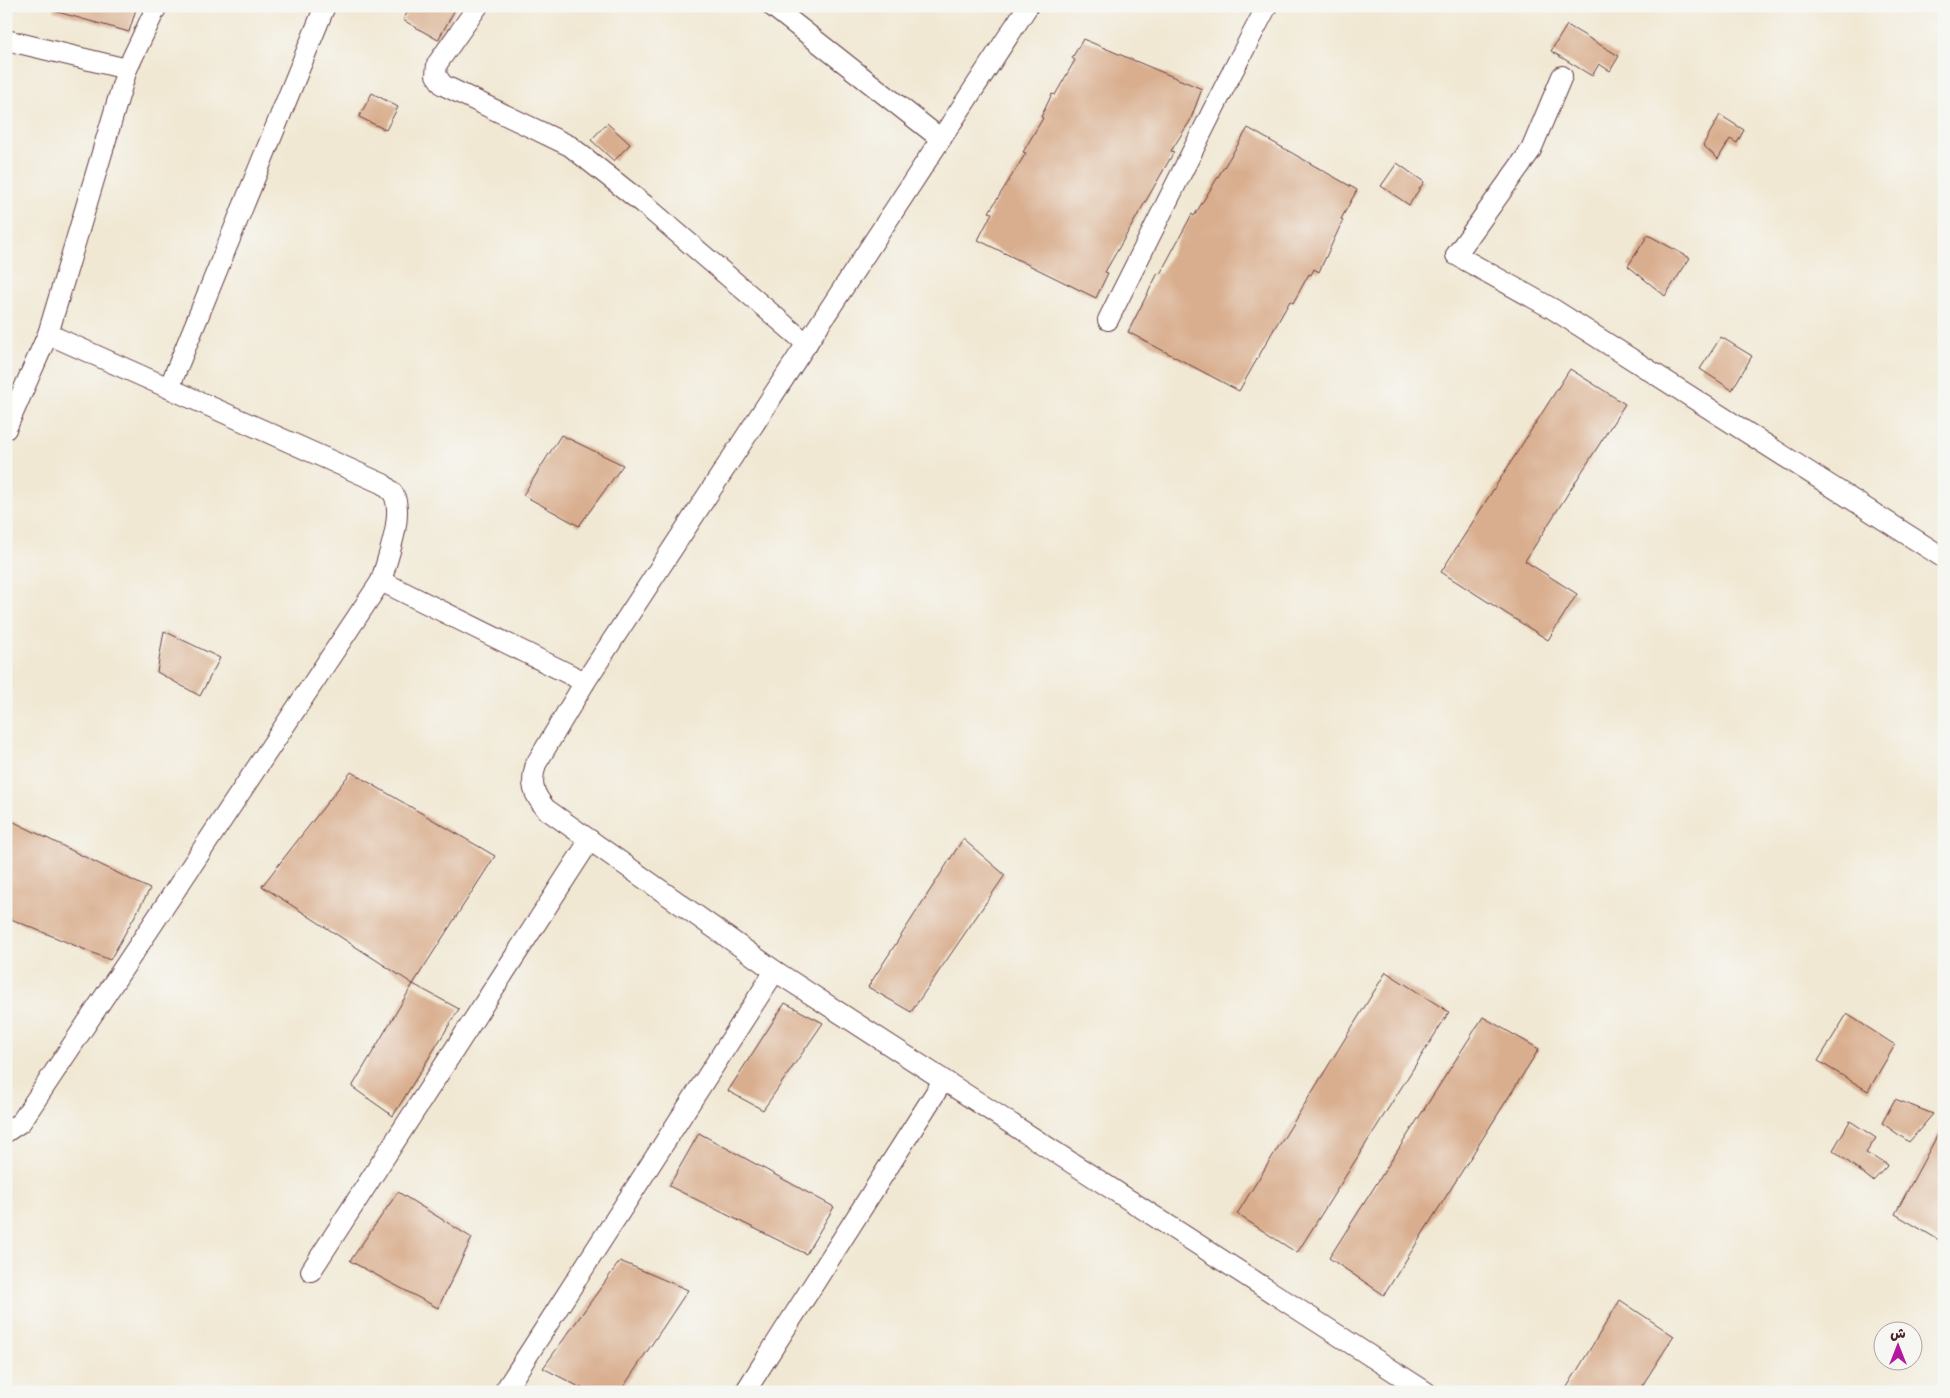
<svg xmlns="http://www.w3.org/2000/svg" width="1950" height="1398" viewBox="0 0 1950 1398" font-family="Caveat,'Playpen Sans Arabic',sans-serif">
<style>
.building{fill:#d9ae8e}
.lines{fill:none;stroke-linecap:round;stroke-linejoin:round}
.minor-casing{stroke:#633d44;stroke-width:22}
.minor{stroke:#fff;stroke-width:20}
</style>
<rect width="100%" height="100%" fill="#f6f6f2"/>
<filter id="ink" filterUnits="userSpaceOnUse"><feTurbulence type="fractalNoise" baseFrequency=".02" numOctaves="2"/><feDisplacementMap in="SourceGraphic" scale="10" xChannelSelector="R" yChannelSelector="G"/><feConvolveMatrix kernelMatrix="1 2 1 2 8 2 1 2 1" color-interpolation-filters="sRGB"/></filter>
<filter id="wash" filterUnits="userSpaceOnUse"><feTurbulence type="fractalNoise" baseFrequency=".0096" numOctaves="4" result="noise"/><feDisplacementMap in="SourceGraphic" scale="20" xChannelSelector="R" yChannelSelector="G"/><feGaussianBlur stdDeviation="1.12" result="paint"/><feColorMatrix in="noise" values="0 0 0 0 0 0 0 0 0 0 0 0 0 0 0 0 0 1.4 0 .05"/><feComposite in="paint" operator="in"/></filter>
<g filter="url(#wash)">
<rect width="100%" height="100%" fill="#f1e8d3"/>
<g id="blocks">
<!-- building -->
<g class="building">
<path d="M54,6h83l-8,26 -75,-21z"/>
<path d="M411,6h46l-19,34 -35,-20z"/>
<path d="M1567,25l52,31 -9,15 -11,-7 -7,12 -41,-25z"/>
<path d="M1083,39l119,50 -12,32 -19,30 3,1 -69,120 3,1 -12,25 -118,-58 14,-27 -3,-1 37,-59 -3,-1 20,-34 -2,-1 11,-23 3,1 20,-35 -3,-2z"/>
<path d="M372,93l26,14 -12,23 -27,-13z"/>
<path d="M1720,115l24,15 -7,13 -7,-4 -12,20 -15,-14z"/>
<path d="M607,123l23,21 -16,17 -23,-21z"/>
<path d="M1248,128l109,62 -16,29 2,1 -24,52 -5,-3 -3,6 -2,-1 -16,29 -3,-2 -51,90 -111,-59 30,-59 2,1 32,-60 2,2z"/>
<path d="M1397,163l27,19 -15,23 -28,-19z"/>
<path d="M1648,235l42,23 -25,38 -37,-30z"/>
<path d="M1721,337l31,19 -20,34 -32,-21z"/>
<path d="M1570,369l55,35 -100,157 52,33 -29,46 -107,-68z"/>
<path d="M561,435l62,30 -44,61 -56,-31z"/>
<path d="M164,631l56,27 -20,38 -43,-24z"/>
<path d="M351,772l144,84 -82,128 -151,-98z"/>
<path d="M6,818l144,71 -40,71 -104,-43z"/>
<path d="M963,839l42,36 -94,137 -43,-25z"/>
<path d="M1386,972l63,40 -152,241 -60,-39z"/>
<path d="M413,984l46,25 -66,107 -41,-29z"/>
<path d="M785,1003l38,20 -60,87 -35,-19z"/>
<path d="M1847,1014l48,31 -27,46 -50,-30z"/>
<path d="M1483,1017l56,32 -155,246 -55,-37z"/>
<path d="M1895,1099l38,15 -24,28 -27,-19z"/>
<path d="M1850,1121l26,17 -10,15 22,12 -15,16 -40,-31z"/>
<path d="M1944,1123v120l-49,-29z"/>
<path d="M699,1133l135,74 -28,47 -137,-68z"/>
<path d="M398,1192l74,46 -34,70 -88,-47z"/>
<path d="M620,1261l68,29 -68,102h-31l-46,-24z"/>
<path d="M1620,1300l54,36 -36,56h-74z"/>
</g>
</g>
</g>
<g filter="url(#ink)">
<use href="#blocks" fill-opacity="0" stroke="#633d44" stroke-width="1"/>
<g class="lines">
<!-- minor casing -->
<g class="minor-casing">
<g id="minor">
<path d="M478,6l-41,58 -1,11 7,10 127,61 76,60 161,138"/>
<path d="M772,6l169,133"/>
<path d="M1028,6l-443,676 -49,82c-6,20 -3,30 10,45l229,162 651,421"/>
<path d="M6,40l121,29"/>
<path d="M1562,76l-31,74 -75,105 97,54 391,249"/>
<path d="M1108,320l117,-234 42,-80"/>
<path d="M169,388l156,-382"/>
<path d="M6,429l42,-95 79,-265 30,-63"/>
<path d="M381,581l204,101"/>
<path d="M6,1132l15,-10 360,-541c6,-22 23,-64 13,-86 -2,-4 -7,-7 -11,-11l-335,-150"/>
<path d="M311,1271l279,-431"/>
<path d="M504,1392l271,-421"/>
<path d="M745,1392l198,-311"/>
</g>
</g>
<!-- minor -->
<use href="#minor" class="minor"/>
</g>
</g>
<!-- margin -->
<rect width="1950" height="1398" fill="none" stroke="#f6f6f2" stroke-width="25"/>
<!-- north arrow -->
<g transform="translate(1898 1346)"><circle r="24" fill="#f6f6f2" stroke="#b1a0a2"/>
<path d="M0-4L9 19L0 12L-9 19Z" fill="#b5179e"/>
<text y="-8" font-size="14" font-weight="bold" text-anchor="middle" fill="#4a1f2b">ش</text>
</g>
</svg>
